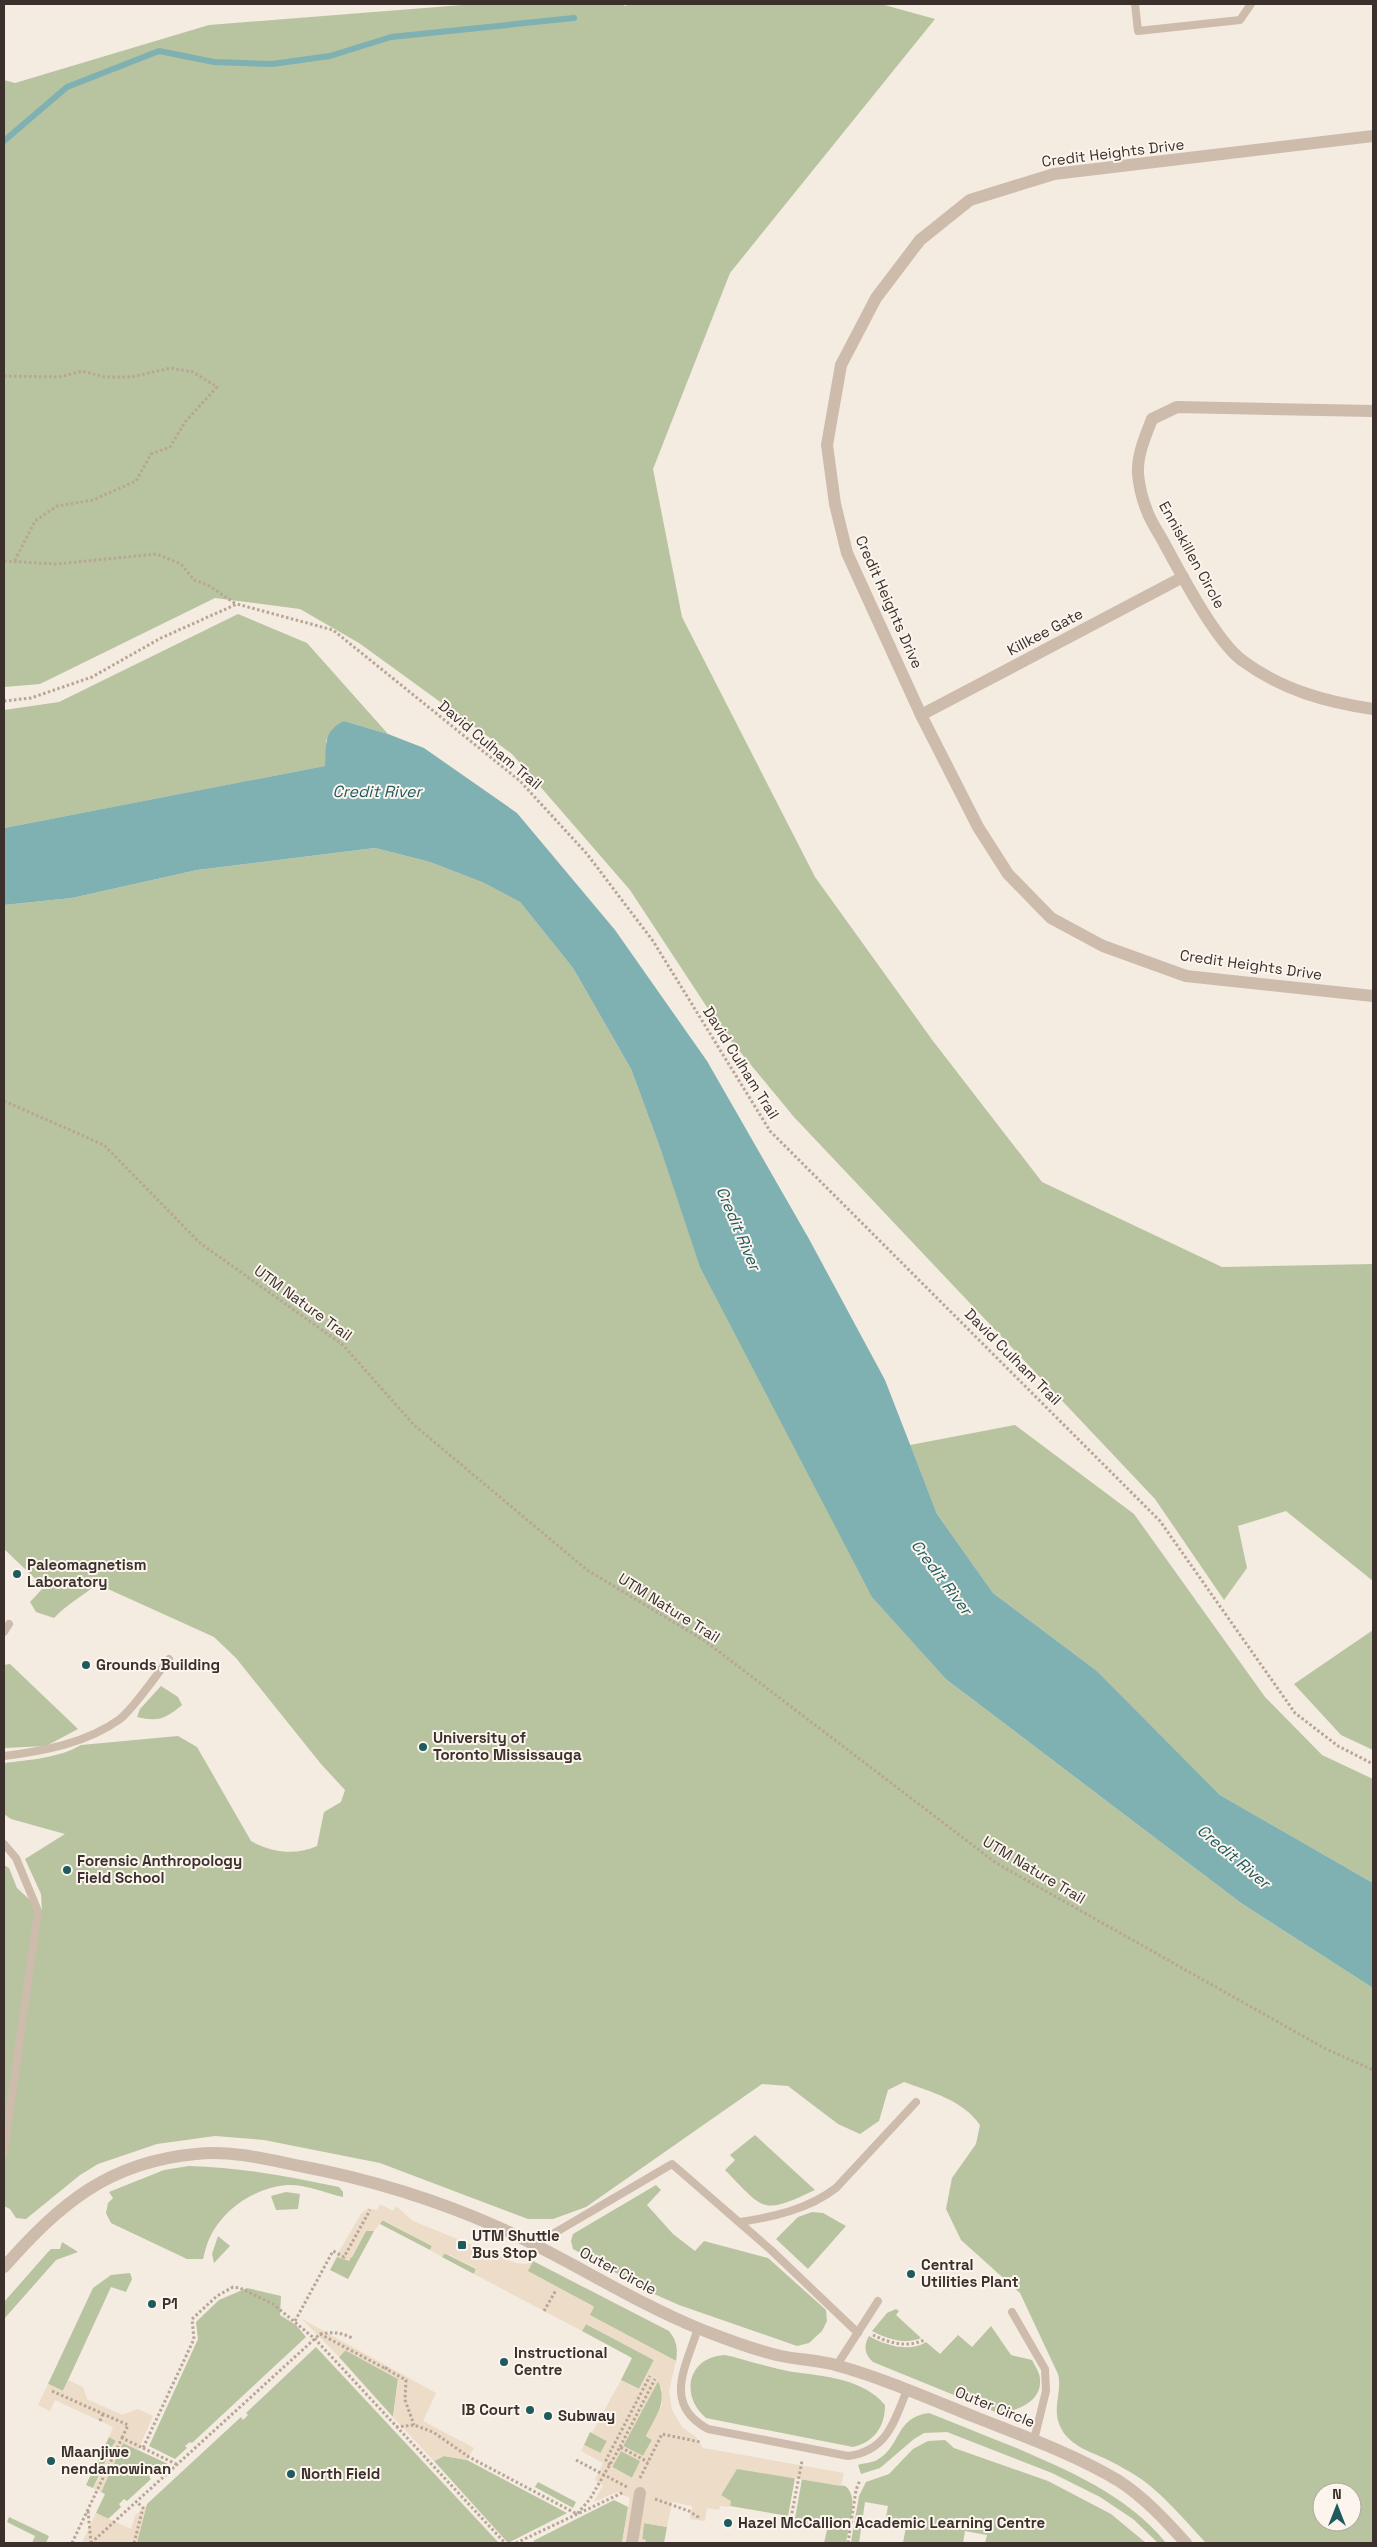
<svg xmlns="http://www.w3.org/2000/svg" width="1377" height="2547" viewBox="0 0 1377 2547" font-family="'Space Grotesk',sans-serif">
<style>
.green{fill:#b8c4a0;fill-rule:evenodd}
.plaza{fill:#ecdcc8;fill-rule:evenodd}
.water{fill:#7fb0b2}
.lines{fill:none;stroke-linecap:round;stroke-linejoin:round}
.stream{stroke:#7fb0b2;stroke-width:6}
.path{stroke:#b9a596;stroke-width:3;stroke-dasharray:2.5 2.5;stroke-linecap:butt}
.service{stroke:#cdbbac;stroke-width:8}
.pedestrian{stroke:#cdbbac;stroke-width:12}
.minor{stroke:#cdbbac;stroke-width:12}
.tertiary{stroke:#cdbbac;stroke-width:12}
.poi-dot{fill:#1f5a5e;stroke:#fbf5ee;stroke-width:2}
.labels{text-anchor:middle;stroke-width:4;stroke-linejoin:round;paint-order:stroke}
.street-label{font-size:15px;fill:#3b302b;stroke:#fbf5ee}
.poi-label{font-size:15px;font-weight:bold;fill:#3b302b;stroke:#fbf5ee;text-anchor:start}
.water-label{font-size:16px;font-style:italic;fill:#1f5a5e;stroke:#fbf5ee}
</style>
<rect width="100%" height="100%" fill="#f4ebe1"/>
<!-- green -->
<g class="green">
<path d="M475,4h149v2l7,-2h250l54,15 -205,254 -77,196 29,148 133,260 118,164 109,141 180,85 151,-3v317l-87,-70 -48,15 9,42 -23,32 -69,-101 -361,-382 -72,-87 -92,-140 -118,-136 -153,-111 -59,-34 -85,-11 -175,86 -36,3v-607l11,3 194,-58z"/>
<path d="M238,614l69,29 81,91 -44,-13 -18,19v26l-322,62v-118l55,-8z"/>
<path d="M375,848l55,14 54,21 36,19 53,66 58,101 31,84 285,527 294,223 132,85v555h-167c-18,-19 -36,-41 -57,-58 -12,-10 -29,-19 -43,-26 -15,-7 -35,-13 -44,-29 -12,-21 1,-37 -4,-56l-38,-81 -59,-53 -15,-31 6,-31 24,-34 4,-19c-17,-25 -49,-33 -76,-43l-16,8 -9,31 -19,13 -22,-10 -50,-38 -26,-2 -176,123 -33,12h-25l-148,-56 -116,-23 -49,-4 -58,8 -59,20 -18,11 -54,44 -10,-1 -6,-9 -6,-3v-341l5,3 8,20 25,23 -1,-17 -16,-35 40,-25 -54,-15 -7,-5v-51c25,-3 55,-5 77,-18l97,-9 19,11 54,94c19,11 45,15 66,5l7,-34 17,-10 4,-12 -24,-26 -85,-106 -22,-21 -117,-53c-14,12 -30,20 -43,34l-18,-6 -6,-10 14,-15 -40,-38v-644l68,-7 125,-28zM1322,2492h30v30h-30z"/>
<path d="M1015,1425l119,89 131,183 57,58 51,24v104l-153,-88 -123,-124 -104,-78 -56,-79 -27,-69z"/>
<path d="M1373,1630v120l-32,-15 -47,-51z"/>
<path d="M10,1664l68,65 -32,17 -42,2v-83z"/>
<path d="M161,1686l17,11 4,8c-17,14 -23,17 -45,12l3,-8z"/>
<path d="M755,2135l60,55c-53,25 -50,21 -90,-20l10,-10 -5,-5z"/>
<path d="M189,2166c51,1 100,11 150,21l4,5v5c-18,-4 -38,-13 -56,-12 -31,2 -64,24 -77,52 -3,6 -5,14 -7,22h-16l-76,-36 -5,-10 2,-10 5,-5 -4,-6 55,-22z"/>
<path d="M656,2185l5,5 -14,15 26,29 22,17 9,-10 64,17 58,52 1,11 -5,10 -13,12 -12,3 -118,-41 -27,-12 -79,-44 -2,-8 2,-7z"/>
<path d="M286,2192l14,2 -2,15 -22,1 -5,-14z"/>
<path d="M812,2212l11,1 23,13 -38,43 -32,-30 22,-22z"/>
<path d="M382,2220l50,26 -2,4 -50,-26z"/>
<path d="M366,2231h8l-26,48 -18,-9 7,-13h15z"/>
<path d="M218,2236l12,10 -16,17 -2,-9z"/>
<path d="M62,2242l16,10 -22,8 -52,59v-17l44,-50 3,-3h9z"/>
<path d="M444,2253l32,16 -2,5 -32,-17z"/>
<path d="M533,2261l136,70c8,10 9,18 7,30l-87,-46 4,-9 -66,-35z"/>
<path d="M130,2273l2,6 -6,13 -15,-5 -48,104 -15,-7 45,-96 18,-13z"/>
<path d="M247,2288l34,8 -1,19 16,10 10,12 -114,106 -2,-1 -5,4 2,2 -12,11 -26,-13 49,-107 -2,-17 23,-22z"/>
<path d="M896,2309l3,2 -3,4 25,23c-16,7 -34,1 -49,-7l15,-18z"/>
<path d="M586,2324l68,36 -15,29 -18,-9 11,-22 -50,-27z"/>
<path d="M991,2326l20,29 21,5c3,6 8,13 8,19 2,24 -24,32 -42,34l-125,-51c-8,-7 -10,-16 -4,-26 15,9 41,17 57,6l14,12 18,-19 14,12z"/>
<path d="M316,2347l183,196h-363l11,-39 94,-87 2,3 5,-5 -2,-2z"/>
<path d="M345,2350l53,29 -5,38 -54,-60z"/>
<path d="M725,2355c22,5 45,13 68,17 31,4 71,7 92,33 0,22 -11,37 -32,42l-147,-29c-26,-22 -19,-61 19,-63z"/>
<path d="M658,2381c10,21 -2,36 -12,55l6,4 -9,16 -20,-10z"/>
<path d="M929,2413c29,11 56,23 85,34 55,24 113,48 152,96h-8l-25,-24 -33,-22 -48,-24 -105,-41 -23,1 -10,6 -34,29 -19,6 -3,-9c6,-2 14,-2 19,-5 24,-13 18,-43 52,-47z"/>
<path d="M590,2432l17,9 -7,13 -16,-9z"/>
<path d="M109,2437l7,3 -23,48 -7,-3z"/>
<path d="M945,2440l9,8 94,33 63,33 35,29h-161l2,-8 -22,-4 -2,12h-60l3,-16 -21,-4 3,-17 -23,-4 -6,41 -8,-1 8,-46 7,-14 23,-8 24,-25 15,-8z"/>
<path d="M123,2443l45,21 -11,10 -2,-2 -6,5 2,2 -24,22 -3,-2 -5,5 2,3 -13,12 -12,-6 9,-19 -4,-2z"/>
<path d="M621,2451l20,10 -9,17 -20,-11z"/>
<path d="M444,2456l23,4 100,53 -59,30 -74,-82z"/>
<path d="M737,2468l58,10 -7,38 -58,-10 -9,-11z"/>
<path d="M802,2479l43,7c15,10 3,42 1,57h-22l3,-13 -33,-6z"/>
<path d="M538,2482l38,20 -3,6 -38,-21z"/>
<path d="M614,2500l14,7 -6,36h-86l-3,-2z"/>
<path d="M9,2517l40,19 -3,7h-14l3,-7 -28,-14z"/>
<path d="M644,2523l23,4 -3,16h-19v-3l-3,-1z"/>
</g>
<!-- plaza -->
<g class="plaza">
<path d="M380,2204l13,7 3,-5 17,15 103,42 10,1 7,-3 -5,10 66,36 -4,8 86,46 -7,30 3,19 10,17 14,10 7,11 141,25 -3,13 -104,-17 -16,26 10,6 -1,6 -10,-1 -1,4 -12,-2 -2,13 -15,-2 2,-13 -20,-4 -5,25 -23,-4 -2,16 4,1 -1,3h-23l8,-45 -13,-6 -23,10 9,-17 -8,-5 8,-17 -22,-12 3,-6 17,8 6,-12 -15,-8 29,-53 18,9 15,-29 -68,-36 -4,7 -108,-57 2,-6 -28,-14h-4l-2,3 -12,-7 2,-4 -49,-26 -9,11h-8l-17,30 -12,-4 -8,12 32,-55 7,-6 9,2zM658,2381l4,8v16l-16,31 6,4 -9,16 -20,-10zM621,2451l19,10 -8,17 -20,-11z"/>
<path d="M302,2319l134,74 -13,28 51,27 -7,12 -23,-4 -10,5 -41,-44 5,-38 -52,-29 -7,7z"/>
<path d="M68,2380l15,7 4,12 35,16 16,-6 15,7 -15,34 -15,-7 -22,49 -8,-4 17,-36 -2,-1 8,-10 -7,-4 4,-10 -58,-27 -5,11 -12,-6 10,-21 15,7z"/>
<path d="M147,2504l-10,39h-55l14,-30 35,16 4,-13z"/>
</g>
<!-- water -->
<path class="water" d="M344,721l44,13 36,14 93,65 98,117 92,131 102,178 76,141 52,134 56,79 104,78 123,124 153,88v105l-132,-85 -294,-223 -75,-83 -172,-330 -38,-114 -31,-84 -58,-101 -53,-66 -36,-19 -54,-21 -55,-14 -178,22 -125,28 -68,7v-77l321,-62c2,-21 -3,-34 19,-45z"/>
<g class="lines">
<!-- stream -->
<path class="stream" d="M4,141l63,-54 92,-36 55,11 58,2 58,-8 61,-19 183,-19"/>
<!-- path -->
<g class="path">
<path d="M4,376l55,1 23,-6 23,6h26l40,-9 22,4 24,15 -32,35 -15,25 -19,7 -15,27 -43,19 -36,6 -22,15 -21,41"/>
<path d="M4,561l52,3 101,-10 24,10 13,16 14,5 28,19"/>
<path d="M4,701l27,-3 61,-21 69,-39 76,-34 96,26 187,151 67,73 66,87 117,190 390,390 135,192 43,33 35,18"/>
<path d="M4,1101l100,44 96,98 143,102 71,80 173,145 118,71 291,222 328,185 49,22"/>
<path d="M544,2311l12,-21"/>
<path d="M295,2321l38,-70 11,6 26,-47"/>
<path d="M320,2334l66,35"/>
<path d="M873,2335c16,8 34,13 51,5"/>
<path d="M387,2367l-1,2 20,11 -1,20 9,25"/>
<path d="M52,2391l76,34 -6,13"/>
<path d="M100,2421l3,-7"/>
<path d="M396,2427l18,-2 19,7 36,25 108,57 13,-15 30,-52 28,15"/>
<path d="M620,2447l35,-68"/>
<path d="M143,2448l35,17"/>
<path d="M576,2460l51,27"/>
<path d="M610,2465l-4,-5 44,-84"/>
<path d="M640,2478l22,-44 38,8"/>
<path d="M655,2499l34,12 9,6v3"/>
<path d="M88,2511l3,32"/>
<path d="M790,2523l12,-62"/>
<path d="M72,2543l50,-105 21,10 51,-109 -2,-20 25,-23 16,-9 7,1 33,16 42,35 190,204"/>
<path d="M91,2543l229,-209c12,-2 21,-2 32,4"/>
<path d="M134,2543l9,-35 -6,-6"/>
<path d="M516,2543l108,-51"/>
<path d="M848,2543l8,-53 4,-10"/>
</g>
<!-- service -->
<g class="service">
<path d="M1135,4l3,27 102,-11 11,-16"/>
<path d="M4,1632l5,-8"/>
<path d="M4,1756c40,-5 83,-13 116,-37 14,-11 37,-45 49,-60"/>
<path d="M4,1844l12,14 22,53 -34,241"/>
<path d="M740,2222c33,-5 69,-13 96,-34l80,-86"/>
<path d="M534,2245l138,-81 99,86 87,83"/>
<path d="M1012,2312l33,57 1,22 -12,49"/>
<path d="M698,2328c-12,39 -36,76 10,101l140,27c39,-5 46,-34 59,-66"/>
<path d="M837,2365l41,-64"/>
</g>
<!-- pedestrian -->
<path class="pedestrian" d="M632,2543l8,-50"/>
<!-- minor -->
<g class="minor">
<path d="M1373,411l-196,-4 -25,12c-7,18 -15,36 -14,55 1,11 5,27 9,37 4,11 11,21 16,30 17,31 53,101 80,120 39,29 83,41 130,48"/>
<path d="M921,715l262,-138"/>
<path d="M4,2267c56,-63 104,-105 192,-113 34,-4 70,5 104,12 69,13 137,34 200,62 69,31 131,73 200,101 26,10 53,21 81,27 19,4 39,4 58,10 46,13 91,33 136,51 48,19 99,37 144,64 26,17 46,39 67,62"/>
</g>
<!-- tertiary -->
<path class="tertiary" d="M1373,136l-319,38 -84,26 -50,40 -44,58 -35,67 -14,80 8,59 12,49 74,162 57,112 30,47 43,44 52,28 83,30 187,20"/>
</g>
<!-- markers -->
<g class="poi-dot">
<circle cx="17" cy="1574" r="5"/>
<circle cx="86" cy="1665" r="5"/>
<circle cx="423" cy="1747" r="5"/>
<circle cx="67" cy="1870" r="5"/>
<rect x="457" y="2240" width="10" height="10" rx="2.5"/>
<circle cx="911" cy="2274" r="5"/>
<circle cx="152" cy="2304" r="5"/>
<circle cx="504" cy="2362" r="5"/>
<circle cx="530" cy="2410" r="5"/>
<circle cx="548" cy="2416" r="5"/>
<circle cx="51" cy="2461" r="5"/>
<circle cx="291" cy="2474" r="5"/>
<circle cx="728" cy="2523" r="5"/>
</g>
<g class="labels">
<!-- street labels -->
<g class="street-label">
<text transform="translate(1113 153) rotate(-7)" y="5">Credit Heights Drive</text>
<text transform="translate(1192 555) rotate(61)" y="5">Enniskillen Circle</text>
<text transform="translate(889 602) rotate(66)" y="5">Credit Heights Drive</text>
<text transform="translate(1045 632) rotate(-28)" y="5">Killkee Gate</text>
<text transform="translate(490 745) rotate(40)" y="5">David Culham Trail</text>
<text transform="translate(1251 965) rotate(8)" y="5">Credit Heights Drive</text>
<text transform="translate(741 1063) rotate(58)" y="5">David Culham Trail</text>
<text transform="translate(303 1303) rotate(36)" y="5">UTM Nature Trail</text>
<text transform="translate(1013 1357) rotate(45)" y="5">David Culham Trail</text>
<text transform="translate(669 1608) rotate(32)" y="5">UTM Nature Trail</text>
<text transform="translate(1034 1870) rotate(31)" y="5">UTM Nature Trail</text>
<text transform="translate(618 2271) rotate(28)" y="5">Outer Circle</text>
<text transform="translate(995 2407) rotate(22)" y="5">Outer Circle</text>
</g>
<!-- poi labels -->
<g class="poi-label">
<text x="27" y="1570">Paleomagnetism<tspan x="27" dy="17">Laboratory</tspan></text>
<text x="96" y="1670">Grounds Building</text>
<text x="433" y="1743">University of<tspan x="433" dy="17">Toronto Mississauga</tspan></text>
<text x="77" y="1866">Forensic Anthropology<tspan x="77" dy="17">Field School</tspan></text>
<text x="472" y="2241">UTM Shuttle<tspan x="472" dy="17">Bus Stop</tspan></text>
<text x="921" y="2270">Central<tspan x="921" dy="17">Utilities Plant</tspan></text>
<text x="162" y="2309">P1</text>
<text x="514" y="2358">Instructional<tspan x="514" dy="17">Centre</tspan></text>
<text x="520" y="2415" text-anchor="end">IB Court</text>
<text x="558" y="2421">Subway</text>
<text x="61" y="2457">Maanjiwe<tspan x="61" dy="17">nendamowinan</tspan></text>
<text x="301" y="2479">North Field</text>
<text x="738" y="2528">Hazel McCallion Academic Learning Centre</text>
</g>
<!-- water labels -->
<g class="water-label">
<text x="377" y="797">Credit River</text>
<text transform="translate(739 1228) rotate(67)" y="6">Credit River</text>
<text transform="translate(942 1577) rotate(53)" y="6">Credit River</text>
<text transform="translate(1234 1856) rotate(40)" y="6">Credit River</text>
</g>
</g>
<!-- border -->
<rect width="1377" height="2547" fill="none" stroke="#3b302b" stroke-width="10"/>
<!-- north arrow -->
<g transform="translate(1337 2507)"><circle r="24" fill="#fbf5ee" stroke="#aea6a0"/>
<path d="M0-4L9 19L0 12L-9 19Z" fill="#1f5a5e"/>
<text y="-8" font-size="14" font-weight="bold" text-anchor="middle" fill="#3b302b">N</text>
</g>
</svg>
